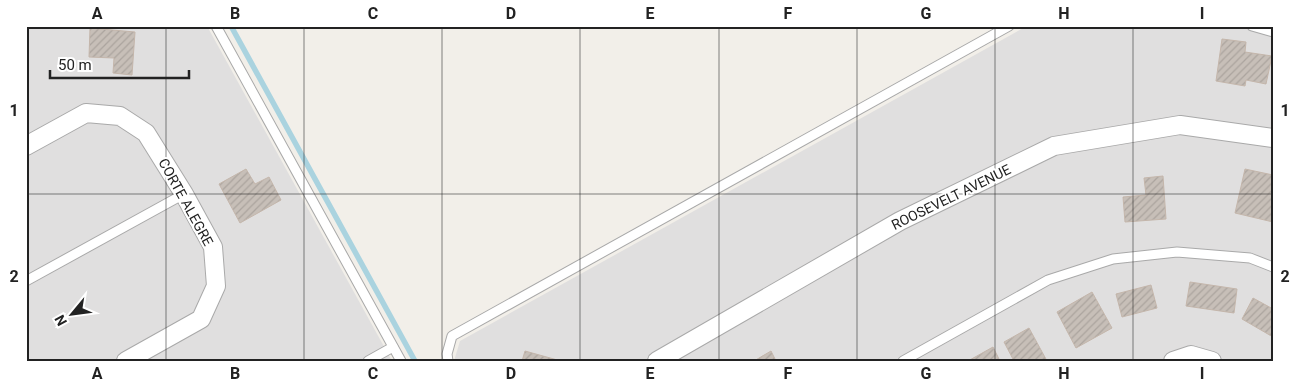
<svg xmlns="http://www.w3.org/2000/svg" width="1299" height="387" viewBox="0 0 1299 387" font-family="Roboto,sans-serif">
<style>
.residential{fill:#e0dfdf}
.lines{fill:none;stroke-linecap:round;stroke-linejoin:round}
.stream{stroke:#aad3df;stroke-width:5.5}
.building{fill:url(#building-hatch);stroke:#c4b6ab}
.lane-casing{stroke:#a9a9a9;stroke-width:11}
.street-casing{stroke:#a9a9a9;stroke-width:20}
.lane{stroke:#fff;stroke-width:9}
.street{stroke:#fff;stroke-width:18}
.grid{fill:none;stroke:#222;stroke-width:1;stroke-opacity:0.55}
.labels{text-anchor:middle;stroke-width:4;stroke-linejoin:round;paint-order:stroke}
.street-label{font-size:14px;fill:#222;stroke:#fff}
.neatline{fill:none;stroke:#222;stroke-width:2}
.grid-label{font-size:16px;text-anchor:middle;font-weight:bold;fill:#222}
</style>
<defs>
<pattern id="building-hatch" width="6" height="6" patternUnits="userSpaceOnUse" patternTransform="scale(1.25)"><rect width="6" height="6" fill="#c7bfb8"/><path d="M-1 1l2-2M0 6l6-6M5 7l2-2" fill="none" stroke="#aba49e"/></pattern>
</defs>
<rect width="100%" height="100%" fill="#f2efe9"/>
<!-- residential -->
<g class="residential">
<path d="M26,26h181l185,335h-366z"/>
<path d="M1027,26h246v335h-819l6,-20z"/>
</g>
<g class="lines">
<!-- stream -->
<path class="stream" d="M231,26l184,335"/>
</g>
<!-- building -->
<g class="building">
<path d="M90,28l45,4 -3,43 -19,-2 1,-15 -25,-1z"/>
<path d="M1222,39l24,3 -1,10 27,4 -6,28 -20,-4 -1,6 -29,-5z"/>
<path d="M246,169l9,15 14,-7 12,23 -41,23 -21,-39z"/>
<path d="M1245,169l28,6v47l-38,-9z"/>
<path d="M1163,176l3,43 -41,3 -2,-25 23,-2 -2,-17z"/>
<path d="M1190,282l47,7 -3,24 -48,-7z"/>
<path d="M1151,285l6,23 -35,9 -6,-23z"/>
<path d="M1092,292l20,36 -36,20 -19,-36z"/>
<path d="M1253,298l20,11v28l-31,-18z"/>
<path d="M1029,328l18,33h-33l-10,-19z"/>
<path d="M993,347l7,14h-32z"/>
<path d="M525,351l36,10h-39z"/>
<path d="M771,351l5,10h-22z"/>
</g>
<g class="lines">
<!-- lane casing -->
<g class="lane-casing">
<g id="lane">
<path d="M216,26l185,335"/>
<path d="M1252,26l21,6"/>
<path d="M26,281l158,-87"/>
<path d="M368,361l25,-14"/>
<path d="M448,361l-1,-7 5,-18 557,-310"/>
<path d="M903,361l145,-81 65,-21 64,-7 73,6 23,9"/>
</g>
</g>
<!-- street casing -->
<g class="street-casing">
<g id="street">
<path d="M26,146l60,-33 34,3 26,17 38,61 29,53 3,39 -15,33 -75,42"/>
<path d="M657,361l243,-140 154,-75 126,-21 93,13"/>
<path d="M1173,361l18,-6 21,6"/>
</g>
</g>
<!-- lane -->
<use href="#lane" class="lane"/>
<!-- street -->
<use href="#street" class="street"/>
</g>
<!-- grid -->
<path class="grid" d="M166,26v335M304,26v335M442,26v335M580,26v335M719,26v335M857,26v335M995,26v335M1133,26v335M26,194h1247"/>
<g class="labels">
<!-- street labels -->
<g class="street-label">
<text transform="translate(951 197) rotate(-26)" y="5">ROOSEVELT AVENUE</text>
<text transform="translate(186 202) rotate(61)" y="5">CORTE ALEGRE</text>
</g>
</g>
<!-- border -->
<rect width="1299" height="387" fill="none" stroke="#ffffff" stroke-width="55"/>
<!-- north arrow -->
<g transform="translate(72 314) rotate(241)" stroke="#ffffff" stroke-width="4" paint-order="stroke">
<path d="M0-4L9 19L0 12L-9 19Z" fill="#222222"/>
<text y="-8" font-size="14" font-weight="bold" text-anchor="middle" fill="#222222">N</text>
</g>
<!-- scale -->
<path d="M50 70v8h139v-8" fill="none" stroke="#222222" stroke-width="2.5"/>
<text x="58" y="70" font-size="15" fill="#222222" stroke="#ffffff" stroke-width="4" paint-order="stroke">50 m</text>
<rect x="28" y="28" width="1244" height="332" class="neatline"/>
<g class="grid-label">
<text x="97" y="19">A</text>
<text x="235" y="19">B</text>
<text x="373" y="19">C</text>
<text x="511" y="19">D</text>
<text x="650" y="19">E</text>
<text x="788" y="19">F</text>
<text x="926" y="19">G</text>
<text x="1064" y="19">H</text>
<text x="1202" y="19">I</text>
<text x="14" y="116">1</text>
<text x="1285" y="116">1</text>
<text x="14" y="282">2</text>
<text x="1285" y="282">2</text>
<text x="97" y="379">A</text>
<text x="235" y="379">B</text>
<text x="373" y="379">C</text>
<text x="511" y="379">D</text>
<text x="650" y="379">E</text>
<text x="788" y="379">F</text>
<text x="926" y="379">G</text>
<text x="1064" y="379">H</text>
<text x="1202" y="379">I</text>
</g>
</svg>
